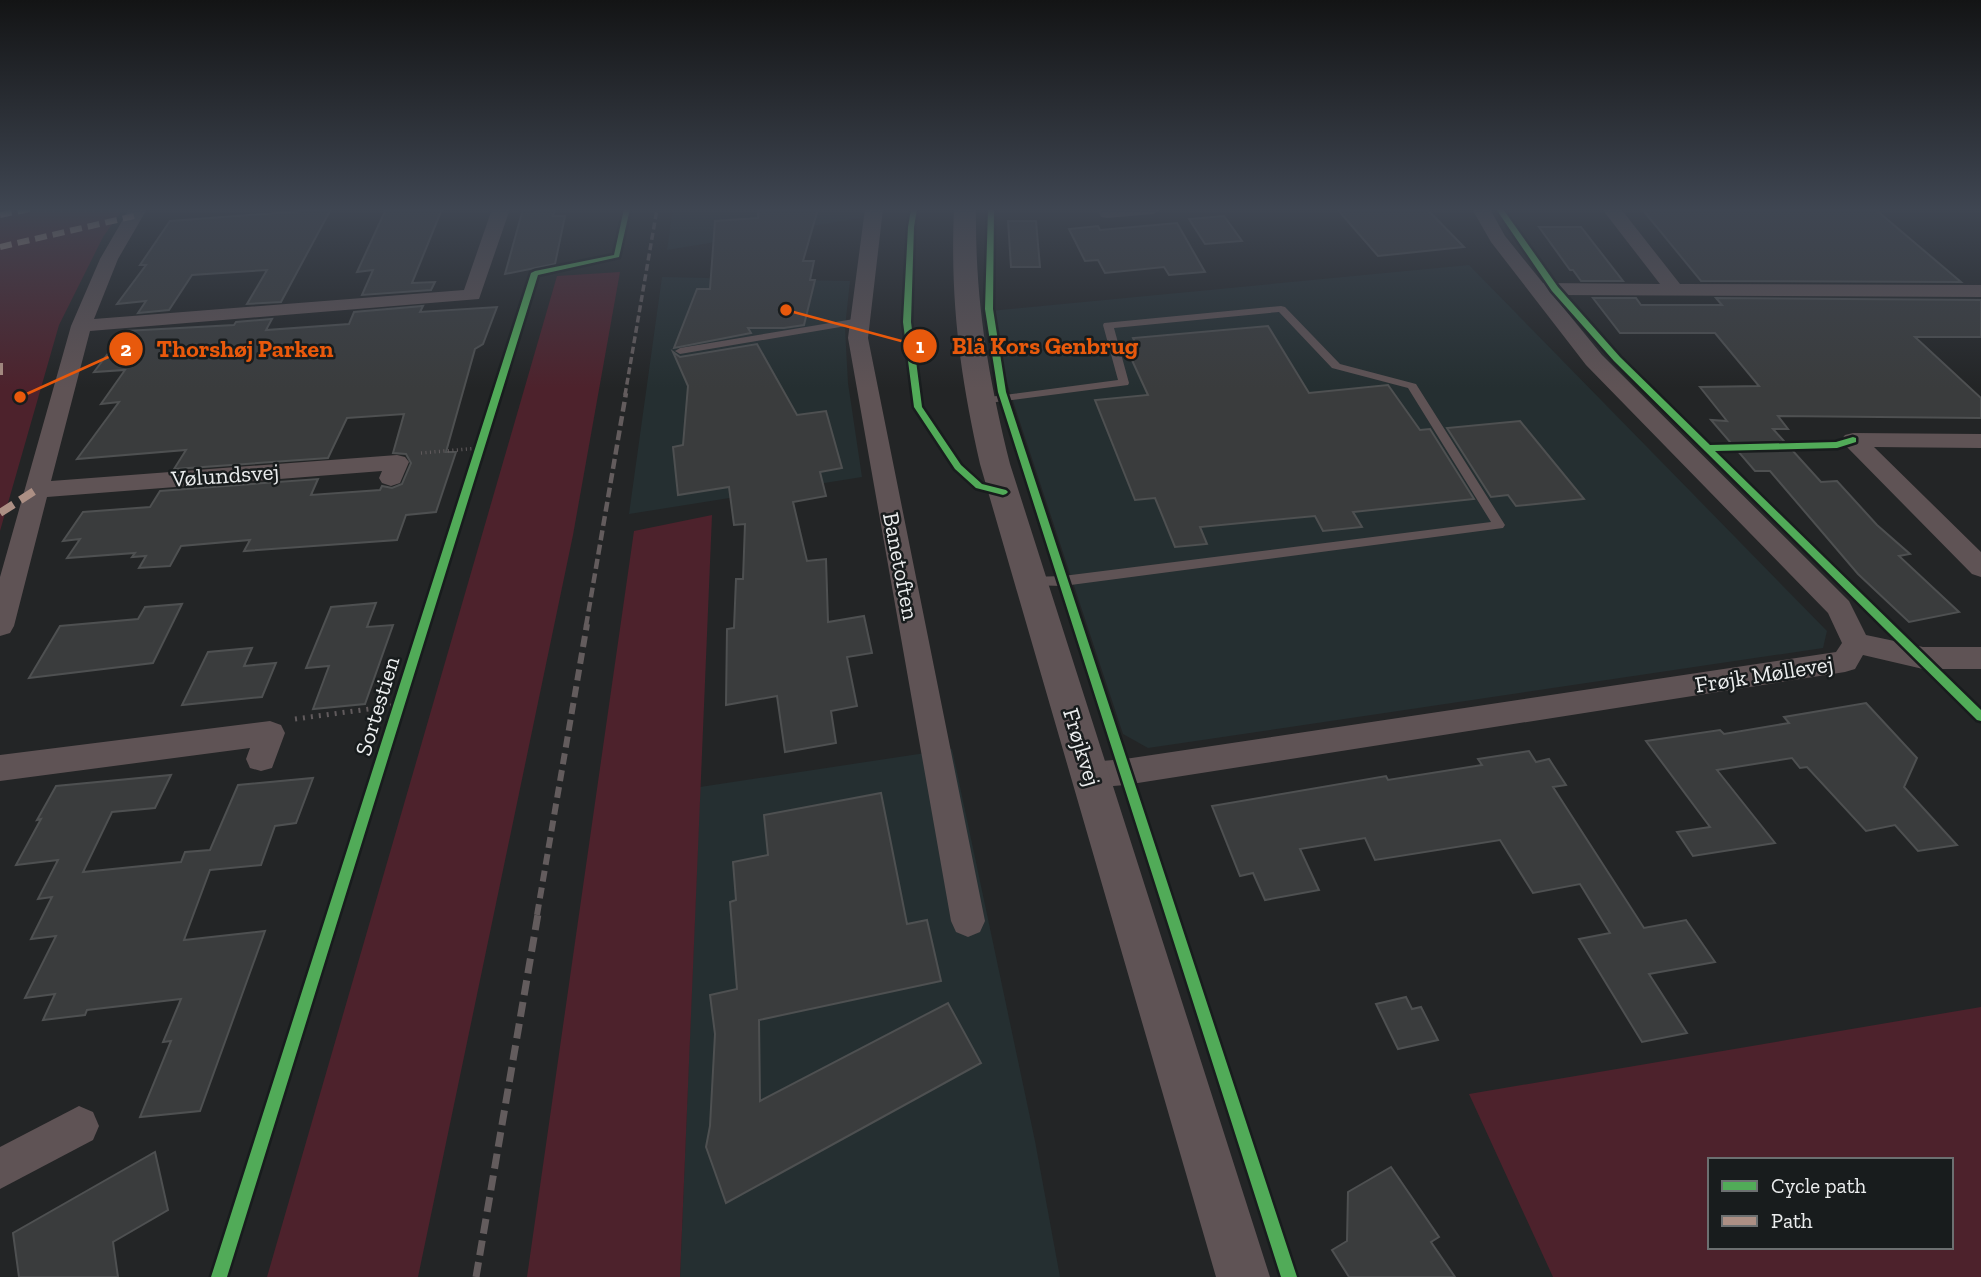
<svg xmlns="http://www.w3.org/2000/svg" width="1981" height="1277" viewBox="0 0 1981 1277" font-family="'Zilla Slab',serif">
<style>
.built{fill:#252f31}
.green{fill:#4d222c;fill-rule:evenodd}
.building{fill:#3a3c3d;stroke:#4e5051;stroke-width:2}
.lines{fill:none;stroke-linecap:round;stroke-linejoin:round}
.path-far1{stroke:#615b5d;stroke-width:3.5;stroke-dasharray:1 3.5;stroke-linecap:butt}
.path{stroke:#615b5d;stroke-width:5;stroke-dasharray:2 6;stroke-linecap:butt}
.service{fill:#5f5355;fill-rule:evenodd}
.minor{fill:#5f5355;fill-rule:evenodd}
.tertiary{fill:#5f5355;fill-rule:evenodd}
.rail-far3{stroke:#635c5d;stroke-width:3.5;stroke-dasharray:7 3.5;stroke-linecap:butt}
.rail-far2{stroke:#635c5d;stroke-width:4.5;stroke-dasharray:10 4.5;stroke-linecap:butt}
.rail-far1{stroke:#635c5d;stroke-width:6;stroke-dasharray:11 6;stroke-linecap:butt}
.rail{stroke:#635c5d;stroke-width:7;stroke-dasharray:15 7;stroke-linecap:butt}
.quiet-far1{stroke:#ac8f84;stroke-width:6;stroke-dasharray:12 6;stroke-linecap:butt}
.quiet{stroke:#ac8f84;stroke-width:8;stroke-dasharray:16 8;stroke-linecap:butt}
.cycleway-casing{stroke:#181c1d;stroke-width:5}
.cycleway{fill:#51ab58;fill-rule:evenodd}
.labels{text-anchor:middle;stroke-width:5;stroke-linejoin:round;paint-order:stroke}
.street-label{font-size:23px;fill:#ebedee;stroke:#181c1d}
.leader{fill:none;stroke:#e8590c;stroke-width:2.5}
.callout-dot{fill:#e8590c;stroke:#181c1d;stroke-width:2.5}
.mark-label{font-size:21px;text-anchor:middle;font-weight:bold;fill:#fff}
.callout-label{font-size:24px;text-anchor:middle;font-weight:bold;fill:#e8590c;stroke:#181c1d;stroke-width:5;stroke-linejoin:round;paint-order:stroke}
</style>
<rect width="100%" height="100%" fill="#232526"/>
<!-- built -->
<g class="built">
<path d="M673,209h187v9l-193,32z"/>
<path d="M1469,265l358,366 -4,17 -675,100 -25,-14 -115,-348 -18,-75z"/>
<path d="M662,277l188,4 -5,47 3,55 14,94 -233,37z"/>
<path d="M952,749l83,392 25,136h-380l20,-490z"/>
</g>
<!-- green -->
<g class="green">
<path d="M0,209h123l-20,28 -44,88 -59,206z"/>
<path d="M620,272l-47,263 -155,742h-151l290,-1001z"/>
<path d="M712,515l-32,762h-153l107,-746z"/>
<path d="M1981,1007v270h-428l-84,-183zM1710,1160h241v87h-241z"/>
</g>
<!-- building -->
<g class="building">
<path d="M331,209l-50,93 -34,2 20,-34 -75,5 -23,35 -31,3 8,-12 -29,3 29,-39h-6l30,-44z"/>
<path d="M386,209h56l-30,74 23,-1 -4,8 -69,5 11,-25 -16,2z"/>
<path d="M523,209h32l-2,7h12l-10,48 -50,10z"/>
<path d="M758,209h60l-15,52h11l-4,19h5l-11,45 -20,3h-36l3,5 -77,15 23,-59h13l5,-68 43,-3z"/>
<path d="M1337,209h90l37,38 -86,9z"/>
<path d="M1642,209h233l86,73 -260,-1z"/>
<path d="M1224,216l18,25 -37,3 -16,-25z"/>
<path d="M1008,221h28l4,46h-29z"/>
<path d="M1177,223l28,49 -36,3 -5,-8 -59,6 -7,-13 -13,1 -16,-32 29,-3 2,4z"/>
<path d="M1539,227h42l42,54h-42l-8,-11h-3z"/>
<path d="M1593,298h43l5,7h81l-6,-7 265,2v37h-66l66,61v20l-203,-2 10,13h-15l48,53 16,-1 40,44 33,29 -11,2 60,56 -50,10 -51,-48 -88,-103h-15l-44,-51 16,1 -27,-34 59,-1 -44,-53h-95z"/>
<path d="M423,306l-3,6 77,-5 -14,37 -8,5 -29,103h10l-20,60 -30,3 -9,25 -153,11 6,-11 -69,6 -11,20 -31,2 7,-12 -14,1 3,-4 -68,5 13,-19 -17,2 20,-29 67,-5 10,-16 158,-12 -7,16 69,-5 2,-4 10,2 10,-4 9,-21 -5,-9 -13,-1 11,-39 -57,4 -19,40 -154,11 12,-19 -109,9 42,-57 -18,2 24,-34 -31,2 31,-41 109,-6 2,-3 36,-3 -6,11 83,-6 5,-12z"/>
<path d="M1268,326l41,67 79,-8 32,45 10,-1 44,70 -121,13 9,15 -39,4 -8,-15 -115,11 7,17 -32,3 -20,-49 -20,2 -40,-100 53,-5 -23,-50 11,-1 -3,-6z"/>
<path d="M757,344l40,71 29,-4 16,57 -22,4 6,24 -33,6 14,59 19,-2 2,63 36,-6 8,37 -25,4 10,49 -26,5 5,32 -51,9 -8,-56 -51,9 1,-76 7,-1 2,-49h7l2,-55 -11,1 -5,-38 -51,8 -5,-48 10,-2 5,-59 -15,-34 7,5z"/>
<path d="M1520,421l64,78 -68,7 -8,-11 -17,2 -44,-69z"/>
<path d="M376,603l-9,24 26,-2 -28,79 -52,5 16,-43 -23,2 25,-61z"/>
<path d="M182,604l-29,59 -124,15 31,-52 78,-7 7,-12z"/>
<path d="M252,648l-8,18 32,-3 -14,34 -80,8 26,-53z"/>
<path d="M1866,703l51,55 -13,29 53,58 -39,6 -23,-26 -29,6 -59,-64 -7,1 -8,-10 -75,12 58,73 -82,13 -16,-24 33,-5 -64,-86 74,-11 4,4 65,-11 -5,-6z"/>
<path d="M1529,751l7,11 13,-3 17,26 -13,2 91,141 42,-8 29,42 -66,12 38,59 -45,9 -63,-103 31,-6 -30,-49 -47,9 -33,-53 -125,20 -10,-22 -65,11 19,41 -54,10 -12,-27 -13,3 -28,-70 174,-30 2,4 94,-15 -4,-6z"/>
<path d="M171,775l-16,33 -43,4 -29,60 98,-10 4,-10 25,-2 28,-65 75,-7 -17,45 -21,3 -14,39 -51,5 -26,70 81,-9 -65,180 -60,6 31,-76 -8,1 18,-43 -94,11 -2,5 -42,5 12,-26 -30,4 31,-62 -25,3 21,-42 -14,2 20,-39 -42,5 25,-46 -4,1 19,-34z"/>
<path d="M881,793l26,131 20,-4 14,61 -182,39 1,81 188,-98 33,60 -255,140 -20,-56 4,-21 5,-92 -5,-39 27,-6 -7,-87 6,-2 -3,-38 35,-7 -4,-40z"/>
<path d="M1406,997l6,12 9,-2 17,33 -40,9 -22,-45z"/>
<path d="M155,1152l13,58 -55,32 5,35h-99l-6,-44z"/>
<path d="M1391,1167l48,70 -8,5 24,35h-106l-17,-27 15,-9 1,-49z"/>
</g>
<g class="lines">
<!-- path-far1 -->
<path class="path-far1" d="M421,453l59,-5"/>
<!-- path -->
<path class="path" d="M295,719l104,-14"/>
<!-- service -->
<g class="service">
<path d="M1281,306l4,1 55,57 76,20 89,141 -2,3 -440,58 -37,-1 -2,-3 2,-3 5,-2 32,-1 428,-54 -83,-134 -76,-20 -53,-56 -165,16 15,55 -1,2 -147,19 -6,-3 6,-3 137,-18 -15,-55 1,-2z"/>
<path d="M860,318l5,3 -1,2 -184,31 -5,-3 5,-3z"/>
</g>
<!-- minor -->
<g class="minor">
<path d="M129,209h18l-29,50 -24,60 370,-29 28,-81h18l-31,90 -389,32 -39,150 346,-26 8,2 4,5 -9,21 -9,3 -9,-3 -3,-5 3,-7 -335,26 -33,129 -4,7 -10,3v-59l71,-251 29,-67z"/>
<path d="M865,209h18l-15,129 117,583 -5,11 -12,5 -12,-5 -5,-11 -103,-583z"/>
<path d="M1098,209h64l-9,5 -46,4 -6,-1z"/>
<path d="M1472,209h18l15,27 38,47 117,1 -58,-75h19l59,75 301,1v12l-428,-2 49,60 247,246 17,34 57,12h58v22h-58l-60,-14 -8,14 -10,3 -720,113 -35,3 -11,-4 -5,-9 5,-9 11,-4 35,-3 711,-107 6,-9 -14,-30 -242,-248 -95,-123z"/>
<path d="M1853,433l128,1v14l-107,-1 107,105v25l-9,-3 -127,-129 -4,-5 4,-5z"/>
<path d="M270,721l11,4 4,8 -13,35 -11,3 -11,-3 -4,-9 4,-11 -250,33v-26z"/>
<path d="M79,1106l14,6 6,14 -6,14 -93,49v-42z"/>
</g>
<!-- tertiary -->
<path class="tertiary" d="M954,209h22c-1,92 12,166 34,255l260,813h-54l-236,-813c-20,-90 -30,-162 -26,-255z"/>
<!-- rail-far3 -->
<path class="rail-far3" d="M625,395l32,-186"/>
<!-- rail-far2 -->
<path class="rail-far2" d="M586,626l40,-233"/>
<!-- rail-far1 -->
<path class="rail-far1" d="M537,915l50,-291"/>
<!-- rail -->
<path class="rail" d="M476,1277l62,-363"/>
<!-- quiet-far1 -->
<g class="quiet-far1">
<path d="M0,215l30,-6"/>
<path d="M0,247l134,-31"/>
<path d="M0,363v14"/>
</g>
<!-- quiet -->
<path class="quiet" d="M0,513l36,-23"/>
<!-- cycleway casing -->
<g class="cycleway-casing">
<g id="cycleway">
<path d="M624,209h6l-11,48 -81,18 -311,1002h-16l320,-1004 4,-2 79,-16z"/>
<path d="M911,209h6l-3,18 -3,95 11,85 39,58 21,19 24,6 2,2 -2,2 -3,1 -27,-7 -21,-19 -41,-62 -11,-85 5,-95z"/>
<path d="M988,209h6l-1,100 13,83 291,885h-16l-283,-885 -13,-83z"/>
<path d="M1496,209h7l55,78 62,70 90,88 126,-3 17,-5 3,1v4l-19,6 -122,3 266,259v11l-4,-1 -363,-359 -62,-70z"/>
</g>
</g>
<!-- cycleway -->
<use href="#cycleway" class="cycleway"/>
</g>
<!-- sky -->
<linearGradient id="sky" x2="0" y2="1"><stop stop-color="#131415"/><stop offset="0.54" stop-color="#3f4652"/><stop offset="1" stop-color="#3f4652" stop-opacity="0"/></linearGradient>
<rect width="1981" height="388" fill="url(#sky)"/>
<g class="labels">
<!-- street labels -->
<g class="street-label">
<text transform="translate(225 475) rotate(-4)" y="8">Vølundsvej</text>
<text transform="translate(901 566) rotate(79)" y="8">Banetoften</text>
<text transform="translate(1764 674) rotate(-9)" y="8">Frøjk Møllevej</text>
<text transform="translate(377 706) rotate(-73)" y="8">Sortestien</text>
<text transform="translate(1082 747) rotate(73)" y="8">Frøjkvej</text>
</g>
</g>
<!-- callouts -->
<path class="leader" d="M786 310L920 346M20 397L126 349"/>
<g class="callout-dot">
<circle cx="786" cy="310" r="7"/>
<circle cx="20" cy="397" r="7"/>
<circle cx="920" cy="346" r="18"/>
<circle cx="126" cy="349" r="18"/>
</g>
<g class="mark-label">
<text x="920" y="353">1</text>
<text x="126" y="356">2</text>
</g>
<g class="callout-label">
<text x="1045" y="354">Blå Kors Genbrug</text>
<text x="245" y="357">Thorshøj Parken</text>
</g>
<!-- legend -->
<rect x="1708" y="1158" width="245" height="91" fill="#181c1d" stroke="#6c7071" stroke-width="2"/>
<rect x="1722" y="1181" width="35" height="10" fill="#51ab58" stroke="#6c7071" stroke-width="2"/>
<text x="1771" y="1193" font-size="21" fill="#ebedee">Cycle path</text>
<rect x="1722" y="1216" width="35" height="10" fill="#ac8f84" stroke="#6c7071" stroke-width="2"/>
<text x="1771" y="1228" font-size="21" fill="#ebedee">Path</text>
</svg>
